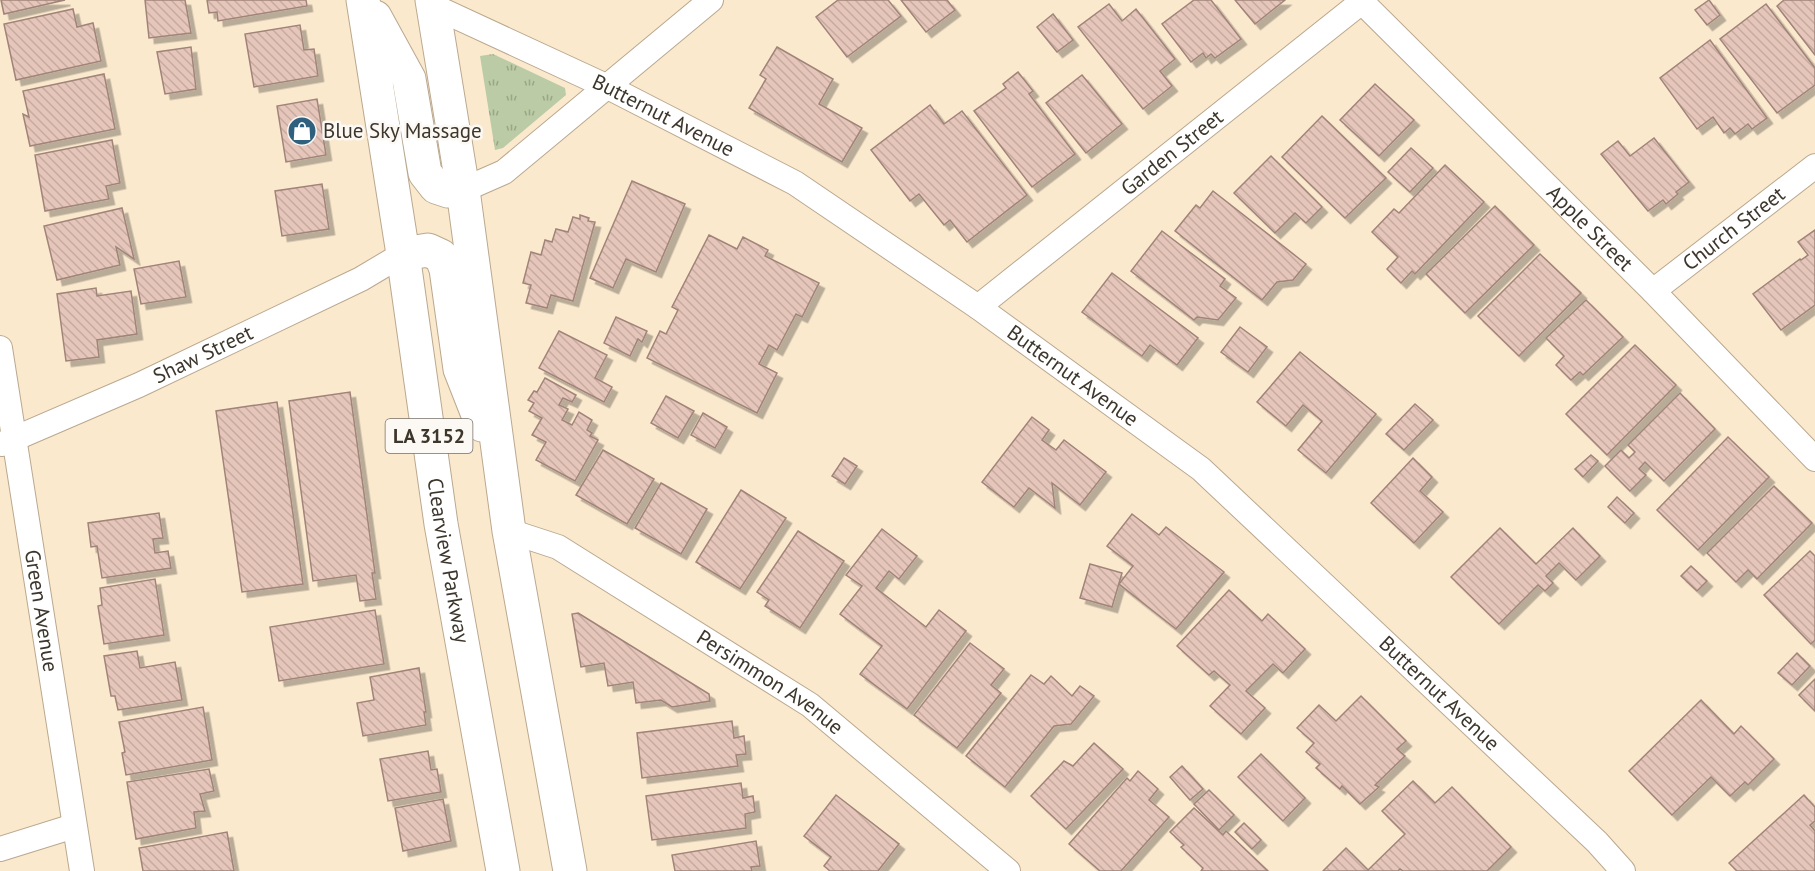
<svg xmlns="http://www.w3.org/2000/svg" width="1815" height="871" viewBox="0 0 1815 871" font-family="'PT Sans',sans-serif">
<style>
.grass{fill:url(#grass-tufts)}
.building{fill:url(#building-back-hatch);stroke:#a18479;stroke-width:1.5;filter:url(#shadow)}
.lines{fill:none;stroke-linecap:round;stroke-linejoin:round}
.street-casing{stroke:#baa88f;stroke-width:26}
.highway-casing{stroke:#baa88f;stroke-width:35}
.street{stroke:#fff;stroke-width:24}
.highway{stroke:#fff;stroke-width:33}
.labels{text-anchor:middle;stroke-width:5;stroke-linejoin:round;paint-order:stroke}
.shield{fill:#fcf8f3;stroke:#767068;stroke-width:1.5}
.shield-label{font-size:20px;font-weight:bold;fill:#3d362c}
.street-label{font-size:21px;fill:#3d362c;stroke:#fcf8f3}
.poi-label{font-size:21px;fill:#3d362c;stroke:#fcf8f3;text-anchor:start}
</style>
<defs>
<pattern id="grass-tufts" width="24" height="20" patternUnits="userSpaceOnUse" patternTransform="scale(1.5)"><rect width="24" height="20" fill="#bbcba5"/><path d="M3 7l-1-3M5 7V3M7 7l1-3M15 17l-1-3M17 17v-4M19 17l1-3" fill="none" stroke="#99a687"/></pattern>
<pattern id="building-back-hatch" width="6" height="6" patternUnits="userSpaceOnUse" patternTransform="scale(1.5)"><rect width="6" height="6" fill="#e6c6ba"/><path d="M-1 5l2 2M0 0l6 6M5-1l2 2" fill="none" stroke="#c6aba0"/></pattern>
<filter id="shadow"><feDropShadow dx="5.5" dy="5.5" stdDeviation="0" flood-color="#0004"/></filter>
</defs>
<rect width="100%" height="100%" fill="#fbe9ce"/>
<!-- grass -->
<path class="grass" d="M493,54l72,34 1,7 -63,53 -8,2 -15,-94z"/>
<!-- building -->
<g class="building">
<path d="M1,0h64l-61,14z"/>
<path d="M145,0h40l6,33 -42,5z"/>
<path d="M207,0h99l1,6 -89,15 -1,-9 -8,1z"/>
<path d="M838,0h50l13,16 -54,41 -31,-40z"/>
<path d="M901,0h46l8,10 -29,22z"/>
<path d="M1194,0h17l30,39 -26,19 -4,-4 -5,4 -3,-5 -12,9 -29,-38z"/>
<path d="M1235,0h50l-30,24z"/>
<path d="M1709,0l11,15 -13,10 -12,-15z"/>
<path d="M1784,0h31v55l-38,-49z"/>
<path d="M1109,4l13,17 14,-12 39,50 -15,12 12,15 -29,23 -65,-82z"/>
<path d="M1766,4l49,64v17l-38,28 -57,-74z"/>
<path d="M73,9l4,18 16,-4 8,38 -85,19 -12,-56z"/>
<path d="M1053,14l20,26 -16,12 -20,-25z"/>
<path d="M300,25l4,25 10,-1 4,27 -64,11 -9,-53z"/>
<path d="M1710,40l57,78 -15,11 -4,-5 -13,10 -5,-6 -6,5 -11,-16 -16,12 -37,-51z"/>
<path d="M191,47l5,42 -31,5 -8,-42z"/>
<path d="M777,47l56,32 -14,25 43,24 -20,34 -93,-54 17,-29 -6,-4z"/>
<path d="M1018,72l15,19 -4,3 46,60 -43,33 -58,-76 32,-23 -3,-4z"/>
<path d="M104,74l11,55 -85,17 -7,-32 6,3 -6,-26z"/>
<path d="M1082,75l40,49 -36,29 -40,-50z"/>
<path d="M1375,84l39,36 -35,36 -39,-36z"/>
<path d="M317,99l9,56 -40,7 -9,-56z"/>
<path d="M930,105l14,19 18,-13 65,84 -60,47 -17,-22 -6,5 -25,-31 -9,7 -39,-51z"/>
<path d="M1322,116l64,62 -41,40 -63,-61z"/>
<path d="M1654,138l35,44 -13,10 2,2 -12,10 -3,-4 -15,11 -47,-57 17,-13 12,15z"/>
<path d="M112,140l8,43 -14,3 3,13 -64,12 -10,-56z"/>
<path d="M1411,148l22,20 -23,24 -22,-20z"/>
<path d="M1271,156l51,51 -16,16 -11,-10 -20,20 -41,-40z"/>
<path d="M1445,165l39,37 -69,72 -3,-3 -11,12 -14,-14 11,-12 -26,-25 22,-23 5,4z"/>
<path d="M632,181l53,23 -29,68 -30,-13 -13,29 -23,-10z"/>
<path d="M322,184l7,45 -47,7 -7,-45z"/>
<path d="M1213,191l93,73 -13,16 -16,2 -15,18 -87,-69 21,-26 4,3z"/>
<path d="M1495,206l39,39 -69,68 -39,-39z"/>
<path d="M122,208l12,51 -18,-12 4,18 -63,15 -13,-54z"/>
<path d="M580,215l9,3 -1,3 7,1 -22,79 -22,-6 -4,13 -21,-5 5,-18 -8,-2 8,-31 10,3 4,-15 7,2 4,-13 12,3 5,-15 7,2z"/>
<path d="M1815,230v75l-34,25 -28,-36 47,-35 1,1 7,-5 -10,-13z"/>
<path d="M1162,231l63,48 -5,7 16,12 -18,22 -21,-3 -3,3 -63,-49z"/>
<path d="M709,235l28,14 6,-12 25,13 -3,6 54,27 -17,34 -6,-3 -19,36 -8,-5 -10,19 18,9 -20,40 -110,-55 13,-27 6,3 12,-24 -6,-3z"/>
<path d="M1540,254l41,39 -62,63 -41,-40z"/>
<path d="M179,261l7,36 -45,7 -7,-35z"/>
<path d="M1112,273l86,65 -21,27 -27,-20 -8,11 -60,-44z"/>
<path d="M96,288l1,8 34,-5 6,43 -40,6 2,17 -33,4 -9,-67z"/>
<path d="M1586,300l37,37 -40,38 -3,-3 -9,8 -15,-15 8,-9 -18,-18z"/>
<path d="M616,317l31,14 -5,11 -4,-3 -8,17 -26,-13z"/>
<path d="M1240,327l27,20 -19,25 -27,-20z"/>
<path d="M559,331l48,24 -12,23 17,9 -8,15 -65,-34z"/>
<path d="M1635,345l41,40 -69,70 -41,-41z"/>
<path d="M1300,352l76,62 -50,59 -28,-23 24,-29 -19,-16 -17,21 -29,-24z"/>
<path d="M545,378l31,17 -4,7 -9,-4 -4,7 9,4 -6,11 10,5 7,-13 13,8 -5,10 5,3 -2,3 8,4 -23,41 -39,-21 10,-18 -14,-7 10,-17 -13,-7 5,-8 -6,-3 6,-9 3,1z"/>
<path d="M350,392l25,181h-3l4,26 -16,2 -4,-26 -43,6 -24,-180z"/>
<path d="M1680,393l35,36 -51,52 -19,-19 -6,7 7,6 -16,16 -25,-25 16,-16 8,8 6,-6 -7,-7z"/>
<path d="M666,396l28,15 -16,27 -27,-15z"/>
<path d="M277,402l26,182 -61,8 -26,-181z"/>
<path d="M1415,404l18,16 -29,30 -18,-16z"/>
<path d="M703,413l24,14 -12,21 -24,-13z"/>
<path d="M1032,417l17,13 -7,10 14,10 8,-10 42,32 -26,33 -28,-22 3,25 -26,-20 -15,19 -32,-25z"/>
<path d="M1728,437l41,40 -71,73 -41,-40z"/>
<path d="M603,450l51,29 -27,45 -51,-29z"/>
<path d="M1591,455l7,6 -15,16 -8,-8z"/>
<path d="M844,458l13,8 -12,18 -13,-8z"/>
<path d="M1413,458l19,19 -12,14 23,21 -29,31 -43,-40z"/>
<path d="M661,483l46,26 -26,45 -46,-26z"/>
<path d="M1774,486l38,37 -55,56 -9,-9 -12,12 -29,-29z"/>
<path d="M741,490l45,28 -46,71 -44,-27z"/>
<path d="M1617,497l17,16 -9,10 -17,-16z"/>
<path d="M159,513l4,25 -10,1 2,14 13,-2 3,17 -69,10 -5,-32 -6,1 -3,-24z"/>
<path d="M1132,514l27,21 7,-8 58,45 -48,57 -57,-45 14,-18 -26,-20z"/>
<path d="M1500,528l36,36 37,-36 27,28 -24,24 -17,-17 -13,13 7,7 -8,8 -7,-6 -39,39 -48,-47z"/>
<path d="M882,529l35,27 -18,23 -10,-8 -13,17 50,39 13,-17 27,21 -59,78 -47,-35 22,-28 -42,-32 22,-28 -16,-11z"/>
<path d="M798,531l46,30 -44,67 -35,-22 4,-6 -12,-8z"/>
<path d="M1810,551l5,5v84l-4,4 -47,-49z"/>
<path d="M1090,564l32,9 -10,34 -32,-9z"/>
<path d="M1691,566l16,15 -10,10 -16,-15z"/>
<path d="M155,579l9,56 -60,9 -6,-38 4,-1 -2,-17z"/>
<path d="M1229,590l33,31 6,-7 37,35 -22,24 -10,-9 -27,27 19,17 -24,26 -31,-28 20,-21 -16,-14 -5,4 -32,-29z"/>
<path d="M375,610l9,54 -105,17 -9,-54z"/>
<path d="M578,613l131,81 1,7 -38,6 -11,-7 -25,3 -3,-21 -25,4 -4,-23 -23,4 -9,-53z"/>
<path d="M970,643l34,26 -13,16 10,8 -44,55 -43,-33z"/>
<path d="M137,651l3,17 35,-6 7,38 -64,10 -3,-14h-4l-7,-40z"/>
<path d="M1797,653l13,13 -18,19 -14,-12z"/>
<path d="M419,668l7,44h-2l2,13 -63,11 -6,-33 17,-3 -4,-23z"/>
<path d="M1031,675l13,9 7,-8 21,20 8,-10 14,10 -23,28 -17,2 -49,61 -39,-31z"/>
<path d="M1815,679v32l-16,-16z"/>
<path d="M1361,696l45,45 -9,8 8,7 -30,29 4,2 -19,17 -18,-18 -2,3 -24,-21 4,-4 -14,-12 8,-9 -17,-15 22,-23 17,16z"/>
<path d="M1701,700l33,34 7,-8 33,33 -26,26 -3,-3 -15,14 -19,-19 -39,38 -43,-44z"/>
<path d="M203,707l9,53 -86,15 -4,-22 3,-1 -6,-30z"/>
<path d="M732,721l2,17 10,-2 2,18 -10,1 2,11 -96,12 -5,-45z"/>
<path d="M1094,743l29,26 -57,60 -35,-33 33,-35 9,5z"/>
<path d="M428,751l3,19 6,-1 4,23 -53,9 -8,-42z"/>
<path d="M1261,754l44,44 -22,23 -45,-44z"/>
<path d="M1182,766l21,23 -13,11 -20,-23z"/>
<path d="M209,769l5,22 -14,3 5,17 -11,1 2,16 -60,11 -9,-57z"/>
<path d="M1138,771l20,18 -9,11 20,17 -48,54h-21l-31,-27 58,-66 3,3z"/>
<path d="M1413,781l22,22 17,-16 59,60 -24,24h-84l-3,-2 -2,2h-75l23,-23 22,22 37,-36 -23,-23z"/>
<path d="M741,783l2,15 10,-2 2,16 -10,2 1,14 -94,12 -6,-44z"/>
<path d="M1209,790l25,25 -15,15 -25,-26z"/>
<path d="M836,795l63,49 -21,27h-48l-6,-5 7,-9 -27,-21z"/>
<path d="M1804,795l11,12v14l-5,4 5,6v40h-78l-8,-8z"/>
<path d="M443,799l8,42 -48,10 -8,-43z"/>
<path d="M1194,808l29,27 3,-4 42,40h-67l2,-3 -22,-21 3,-2 -14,-13z"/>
<path d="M1244,823l17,17 -9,9 -17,-17z"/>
<path d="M227,832l7,39h-91l-4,-23z"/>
<path d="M756,841l4,25 -9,1 1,4h-77l-3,-16z"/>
</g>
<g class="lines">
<!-- street casing -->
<g class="street-casing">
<g id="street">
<path id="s1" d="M1362,2l291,289 162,168"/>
<path id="s2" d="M433,6l175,81 187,96 183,124 223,162 396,373 26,29"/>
<path d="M463,190l41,-18 207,-172"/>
<path id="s3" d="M1653,291l162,-125"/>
<path id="s4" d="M978,307l386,-307"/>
<path id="s5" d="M0,348l82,523"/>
<path id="s6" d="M2,444l137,-59 222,-106 42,-25"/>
<path id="s7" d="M509,531l49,16 252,158 198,166"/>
<path d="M0,849l74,-23"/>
</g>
</g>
<!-- highway casing -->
<g class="highway-casing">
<g id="highway">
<path id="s8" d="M363,0l40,254 38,270 62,347"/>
<path d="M432,0l31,190 46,341 61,340"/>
<path d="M375,17l34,62 16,94 11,14 12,4 15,-1"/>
<path d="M403,254l25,-4 13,6 5,13 14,100 22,56"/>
</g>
</g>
<!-- street -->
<use href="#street" class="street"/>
<!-- highway -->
<use href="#highway" class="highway"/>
</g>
<!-- icons -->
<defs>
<g id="shop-disc" transform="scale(1.5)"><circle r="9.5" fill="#2f607e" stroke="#fcf8f3"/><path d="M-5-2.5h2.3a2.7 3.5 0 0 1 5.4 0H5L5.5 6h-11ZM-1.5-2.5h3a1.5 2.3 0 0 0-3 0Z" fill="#fff"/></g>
</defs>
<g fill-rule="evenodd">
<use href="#shop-disc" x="302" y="131"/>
</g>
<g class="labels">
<!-- shield labels -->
<rect class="shield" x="385.5" y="419" width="87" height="34" rx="4.5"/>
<g class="shield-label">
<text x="429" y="443">LA 3152</text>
</g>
<!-- street labels -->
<g class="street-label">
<text dy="7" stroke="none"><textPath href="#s2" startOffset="255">Butternut Avenue</textPath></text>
<text dy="7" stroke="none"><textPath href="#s4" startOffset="248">Garden Street</textPath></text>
<text dy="7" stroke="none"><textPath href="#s3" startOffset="102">Church Street</textPath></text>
<text dy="7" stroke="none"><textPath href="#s1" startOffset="321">Apple Street</textPath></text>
<text dy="7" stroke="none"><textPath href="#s6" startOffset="220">Shaw Street</textPath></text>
<text dy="7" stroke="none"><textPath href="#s2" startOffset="741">Butternut Avenue</textPath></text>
<text dy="7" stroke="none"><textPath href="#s8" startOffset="567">Clearview Parkway</textPath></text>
<text dy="7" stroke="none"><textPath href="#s5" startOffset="266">Green Avenue</textPath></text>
<text dy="7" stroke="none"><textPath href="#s7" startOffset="303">Persimmon Avenue</textPath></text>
<text dy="7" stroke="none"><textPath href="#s2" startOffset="1227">Butternut Avenue</textPath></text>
</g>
<!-- poi labels -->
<g class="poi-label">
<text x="323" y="138">Blue Sky Massage</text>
</g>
</g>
</svg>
